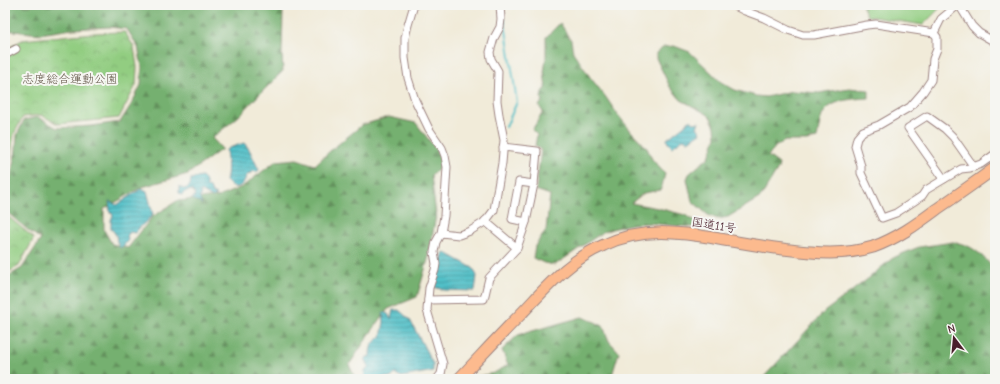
<svg xmlns="http://www.w3.org/2000/svg" width="1000" height="384" viewBox="0 0 1000 384" font-family="'Comic Neue','Klee One',sans-serif">
<style>
.forest{fill:url(#forest-firs);stroke:#60684d}
.park{fill:url(#park-crowns);stroke:#6e7656}
.pitch{fill:#92cd81;stroke:#6e7656}
.water{fill:url(#water-rules);stroke:#4e6f79}
.lines{fill:none;stroke-linecap:round;stroke-linejoin:round}
.stream{stroke:#51bfc7;stroke-width:2}
.minor-casing{stroke:#9e8582;stroke-width:9}
.highway-casing{stroke:#9e8582;stroke-width:13}
.minor{stroke:#fff;stroke-width:7}
.highway{stroke:#fcba8e;stroke-width:11}
.labels{text-anchor:middle;stroke-width:4;stroke-linejoin:round;paint-order:stroke}
.park-label{font-size:12px;fill:#605345;stroke:#f6f6f2}
.street-label{font-size:12px;fill:#4a1f2b;stroke:#f6f6f2}
</style>
<defs>
<pattern id="forest-firs" width="22" height="20" patternUnits="userSpaceOnUse"><rect width="22" height="20" fill="#75b06f"/><path d="M5 1l3.5 6h-7zM16 11l3.5 6h-7z" fill="#628f5b"/></pattern>
<pattern id="park-crowns" width="20" height="18" patternUnits="userSpaceOnUse"><rect width="20" height="18" fill="#92cd81"/><path d="M2 6a3 3 0 1 1 6 0M12 15a3 3 0 1 1 6 0" fill="none" stroke="#7fb070"/></pattern>
<pattern id="water-rules" width="6" height="5" patternUnits="userSpaceOnUse"><rect width="6" height="5" fill="#51bfc7"/><path d="M0 2.5h6" fill="none" stroke="#459ba2"/></pattern>
</defs>
<rect width="100%" height="100%" fill="#f6f6f2"/>
<filter id="ink" filterUnits="userSpaceOnUse"><feTurbulence type="fractalNoise" baseFrequency=".025" numOctaves="2"/><feDisplacementMap in="SourceGraphic" scale="8" xChannelSelector="R" yChannelSelector="G"/><feConvolveMatrix kernelMatrix="1 2 1 2 8 2 1 2 1" color-interpolation-filters="sRGB"/></filter>
<filter id="wash" filterUnits="userSpaceOnUse"><feTurbulence type="fractalNoise" baseFrequency=".012" numOctaves="4" result="noise"/><feDisplacementMap in="SourceGraphic" scale="16" xChannelSelector="R" yChannelSelector="G"/><feGaussianBlur stdDeviation="0.9" result="paint"/><feColorMatrix in="noise" values="0 0 0 0 0 0 0 0 0 0 0 0 0 0 0 0 0 1.4 0 .05"/><feComposite in="paint" operator="in"/></filter>
<g filter="url(#wash)">
<rect width="100%" height="100%" fill="#f1ebd9"/>
<!-- forest -->
<g class="forest">
<path d="M5,5h276l2,5 -1,44 1,17 -27,27 -17,18 -27,22 10,11 -34,25 -46,13 -38,22v21l8,14 16,4 24,-31 25,-16 41,-4 24,-10 34,-26 21,-2 18,6 15,-14 32,-26 27,-8 27,6 19,25 9,17 -13,10 5,40 -7,41 -12,41 -29,12 -19,26 -20,30 7,14h-351v-101l17,-10 19,-29 -13,-9 -19,-16 -4,-12v-15l6,-11 5,-27 1,-14 7,-15 14,-3 19,11 34,-2 29,-4 11,-17 10,-20 1,-18 -4,-20 -11,-18 -18,-2 -37,2 -32,5 -35,-4z"/>
<path d="M560,23l11,17 2,12 17,25 15,19 13,19 13,16 16,17 5,11 13,15 -4,16 -17,3 -13,10 27,5 27,7 22,13 -31,-2 -26,-3 -18,1 -20,5 -9,3 -48,33 -11,-2 -11,-5 2,-12 11,-16 4,-35 -14,-5 5,-40 -6,-4 2,-11 -5,-5 11,-18 -4,-6 4,-6 -2,-2 1,-6 4,-3 -2,-17 2,-13v-22z"/>
<path d="M674,46l16,6 31,30 14,8 21,6 10,1 26,-6 27,2 30,-5 20,2v8c-17,1 -39,1 -47,18 -3,6 -3,15 -5,22l-10,3h-22l-9,5 -8,10 11,8 -1,5 -17,28 -33,20 -10,2 -10,-4 -16,-14 -5,-22 2,-5 20,-17 7,-20 -1,-10 -4,-9 -4,-4 -26,-14 -11,-13 -14,-29v-5l8,-6z"/>
<path d="M953,242c21,3 27,12 42,27v110h-233l62,-67 45,-34 15,-13 9,-7 11,-5 15,-6z"/>
<path d="M582,317l13,5 8,4 6,15 10,11 -6,20 -1,7h-147l29,-6 14,-8 -6,-15 16,-15z"/>
</g>
<!-- park -->
<g class="park">
<path d="M125,32l9,15 3,20 -1,18 -17,33 -61,6 -17,-9 -18,2 -9,17 -6,40 -3,5v-129l17,-10 71,-7z"/>
<path d="M5,214l29,24 -15,28 -14,8z"/>
</g>
<!-- pitch -->
<path class="pitch" d="M862,5h81l-20,20 -56,-9z"/>
<!-- water -->
<g class="water">
<path d="M691,120l3,3 5,-1 -2,5 4,6 -13,8 -5,-2 -11,8 -4,-4 -1,-4z"/>
<path d="M244,143l5,6 10,21 -3,2 -2,-1 -8,5c-1,7 -7,14 -15,10 -2,-2 -3,-4 -5,-5 3,-12 1,-19 0,-31l3,-2z"/>
<path d="M202,177l4,4v5l4,2 2,5 4,2 -3,3 -12,-7 -1,9 2,4 -10,-5 3,-4 -3,-5 -6,1 -4,4 -3,-2v-7l4,3 4,-1 3,-3 1,-6z"/>
<path d="M142,188l5,3 6,23c-5,7 -13,12 -18,19l-5,-1 -3,4 1,4 -4,5 -4,3 -3,-6 -1,-7 -5,-7v-8l2,-5 -3,-3 -1,-11 8,4z"/>
<path d="M444,252l29,16 4,8 -2,15 -31,-1 -10,-3 6,-23z"/>
<path d="M393,310h6l11,10 23,44v7l-31,6 -7,-3 -4,4 -7,-1 -5,2h-15l1,-8 4,-4 -4,-9 5,-2c0,-10 2,-13 11,-19l3,-15 -1,-10 5,2 3,5z"/>
</g>
<g class="lines">
<!-- stream -->
<path class="stream" d="M504,17l13,85 -11,25"/>
</g>
</g>
<g filter="url(#ink)">
<g class="lines">
<!-- minor casing -->
<g class="minor-casing">
<g id="minor">
<path d="M414,5l-6,20 -3,13v20l3,20 7,22 14,29 13,19 3,8 2,11 -3,49 -3,17 -5,9 -2,10 2,12 -1,6 -6,18 -2,22 16,54 -2,10 -4,5"/>
<path d="M733,5l12,6 19,7 24,12 15,5h11l53,-10 9,-1 58,9 3,4v12l-4,10 -2,21 -8,12 -13,15 -31,18 -16,6 -6,7 -2,8 6,20v7l21,45 14,-5 26,-17 4,-6 35,-21 9,-1 11,-4 14,-10"/>
<path d="M959,5l13,21 7,7 16,9"/>
<path d="M934,33l7,-14 17,-14"/>
<path d="M5,55l11,-6"/>
<path d="M944,179l-36,-51 19,-12 18,13 8,8 21,30"/>
<path d="M485,221l32,27"/>
<path d="M526,222l-14,-3 7,-37 15,2"/>
<path d="M441,233l18,2 11,-4 13,-8 5,-5 6,-8 8,-47 2,-23 -5,-25 -2,-14 1,-30 -7,-12 -1,-7 4,-14 6,-11 1,-8 -1,-14"/>
<path d="M428,300l56,-1 5,-21 28,-30 9,-26 8,-38 3,-33 -34,-4"/>
</g>
</g>
<!-- highway casing -->
<g class="highway-casing">
<path id="highway" d="M459,379c21,-22 41,-44 62,-65 26,-27 48,-54 83,-69 38,-18 75,-13 115,-6 31,5 61,11 92,13 21,2 42,1 62,-5 23,-8 44,-23 64,-38 19,-13 39,-27 58,-41"/>
</g>
<!-- minor -->
<use href="#minor" class="minor"/>
<!-- highway -->
<use href="#highway" class="highway"/>
</g>
</g>
<g class="labels">
<!-- park labels -->
<g class="park-label">
<text x="70" y="83">志度総合運動公園</text>
</g>
<!-- street labels -->
<g class="street-label">
<text transform="translate(714 225) rotate(9)" y="4">国道11号</text>
</g>
</g>
<!-- margin -->
<rect width="1000" height="384" fill="none" stroke="#f6f6f2" stroke-width="20"/>
<!-- north arrow -->
<g transform="translate(954 338) rotate(344)" stroke="#f6f6f2" stroke-width="3" paint-order="stroke">
<path d="M0-3L7 15L0 10L-7 15Z" fill="#4a1f2b"/>
<text y="-6" font-size="11" font-weight="bold" text-anchor="middle" fill="#4a1f2b">N</text>
</g>
</svg>
